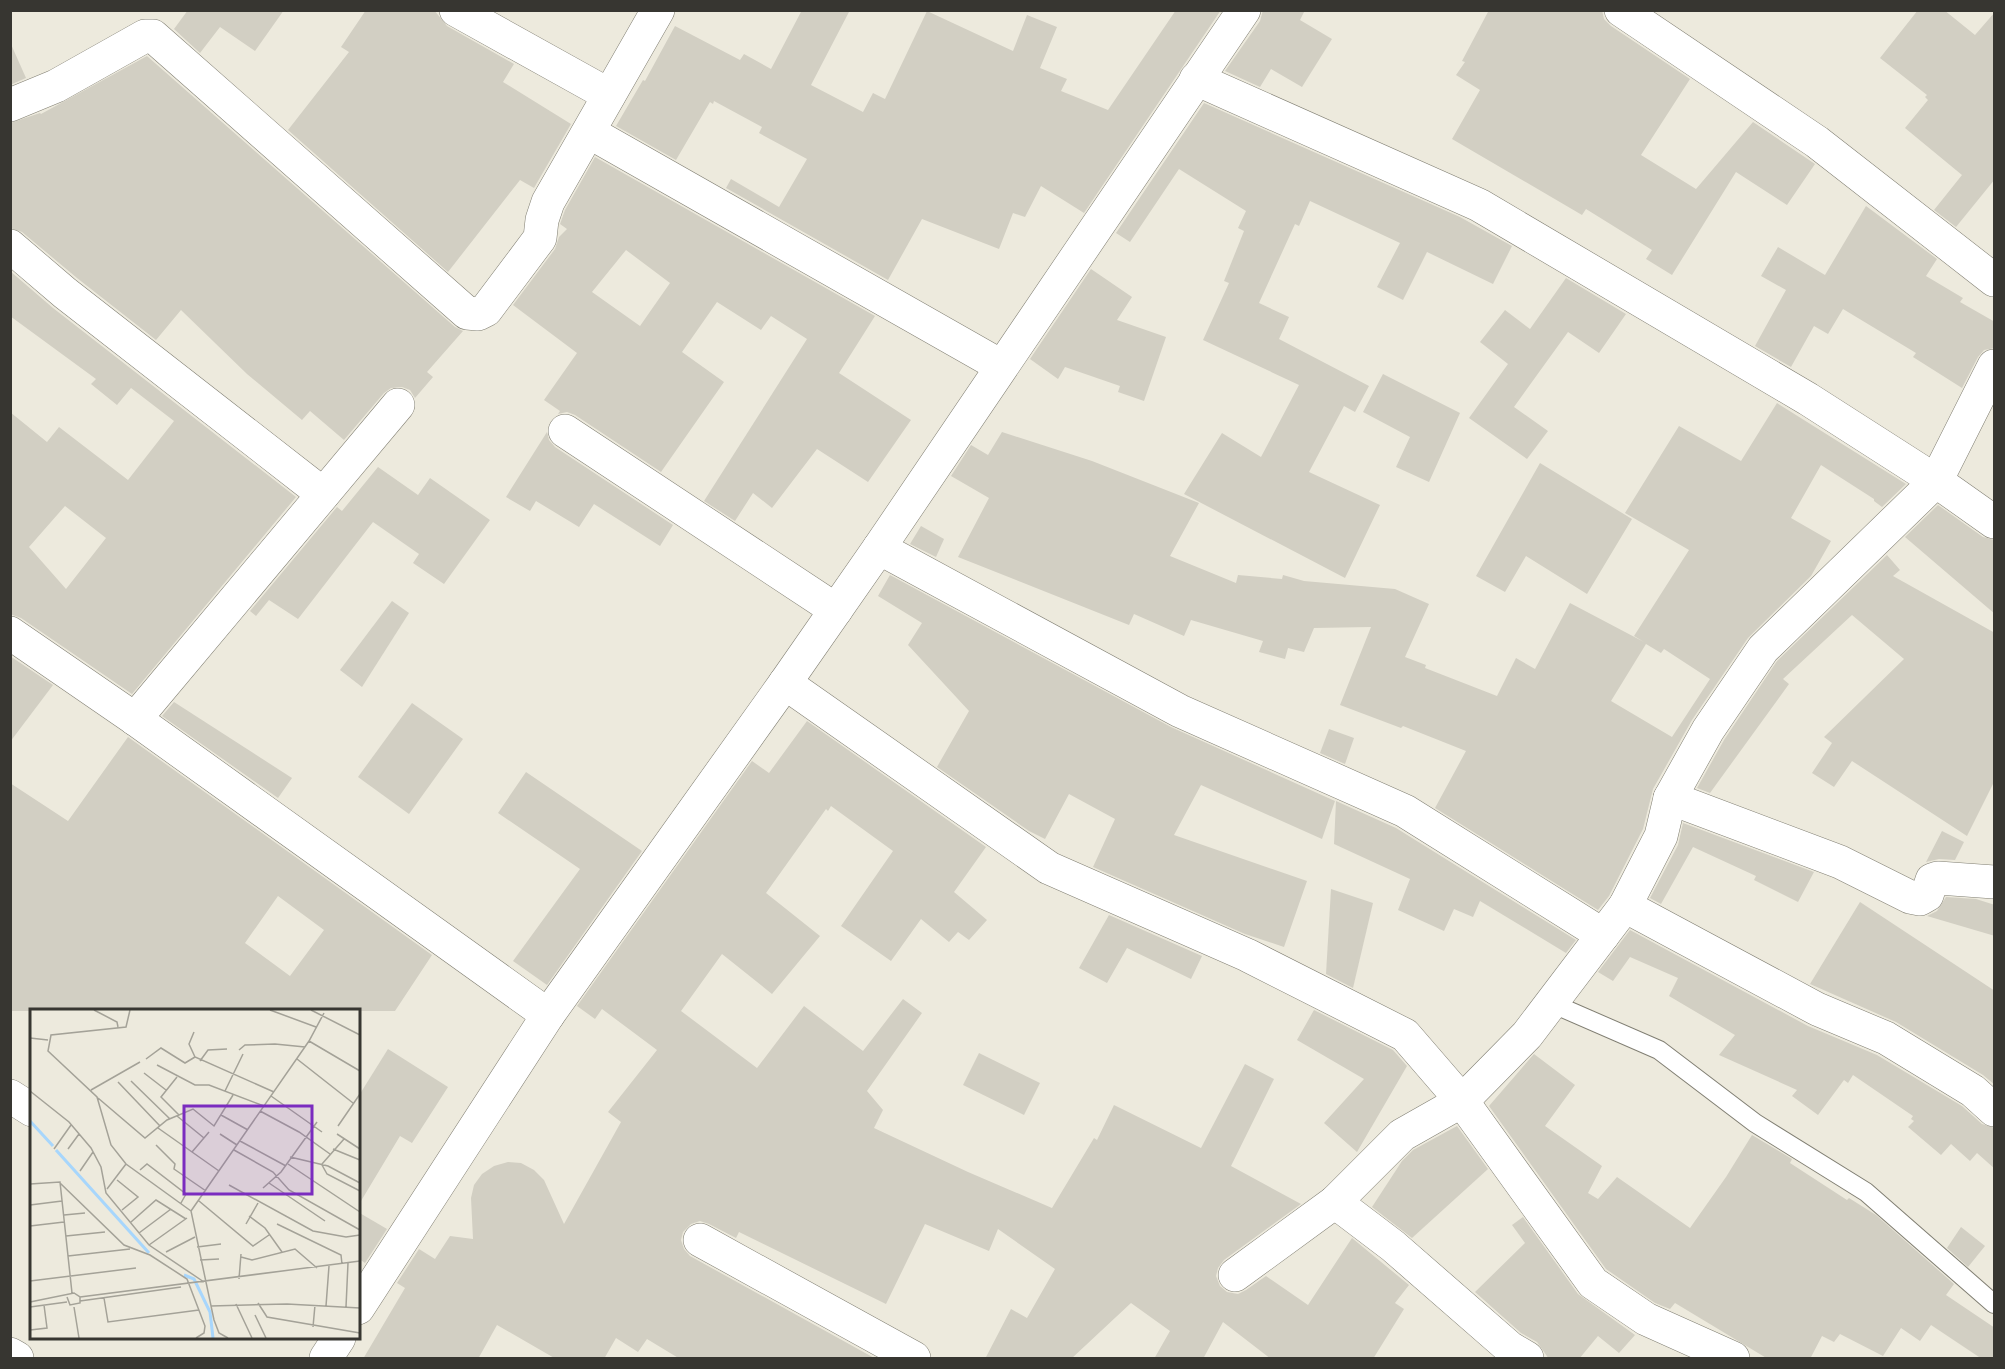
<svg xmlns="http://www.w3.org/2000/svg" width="2005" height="1369" viewBox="0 0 2005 1369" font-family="Montserrat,sans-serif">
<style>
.building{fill:#d2cfc3;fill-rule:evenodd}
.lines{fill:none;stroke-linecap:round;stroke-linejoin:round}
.service-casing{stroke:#817f73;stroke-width:20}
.minor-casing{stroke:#817f73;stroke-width:34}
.tertiary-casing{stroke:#817f73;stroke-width:34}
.service{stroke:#fff;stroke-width:18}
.minor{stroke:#fff;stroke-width:33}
.tertiary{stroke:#fff;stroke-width:33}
.inset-river{fill:none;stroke:#a7d6fc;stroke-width:3}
.inset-road{fill:none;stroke:#a4a298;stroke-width:1.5}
.view{fill:#7b2cbf;fill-opacity:0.15;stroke:#7b2cbf;stroke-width:3}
.inset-edge{fill:none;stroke:#373631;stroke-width:3}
</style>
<rect width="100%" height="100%" fill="#edeadd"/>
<!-- building -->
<g class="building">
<path d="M188,10h96l-29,41 -35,-24 -20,26 -26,-24z"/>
<path d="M366,10h68l13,16 67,38 -11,18 68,42 -37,64 -14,-8 -72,92 -160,-142 61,-78 -8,-5z"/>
<path d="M802,10h48l-39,75 52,27 10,-19 12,6 42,-88 86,40 14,-36 30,12 -17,41 27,11 -6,12 47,19 68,-100h45l-137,203 -43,-27 -16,31 -12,-4 -14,36 -77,-30 -34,61 -162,-92 5,-9 48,28 28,-48 -48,-26 3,-6 -48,-26 -1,3 -3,-2 -34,58 -60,-34 27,-46 2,1 30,-55 65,34 4,-6 27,15z"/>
<path d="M1263,10h42l-5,10 32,19 -30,48 -31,-18 -11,18 -35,-16 35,-50z"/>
<path d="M1489,10h113l2,9 7,7 79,53 -49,76 55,34 57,-67 62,42 -28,41 -51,-33 -64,103 -26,-16 6,-9 -66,-41 -4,6 -130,-76 28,-49 -24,-15 9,-13 -3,-1z"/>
<path d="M1918,10h26l31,25 20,-23v167l-39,48 -22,-17 28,-35 -57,-47 23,-28 -3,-3 2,-2 -47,-37z"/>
<path d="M10,42l16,36 -16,7z"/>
<path d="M147,56l308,271 8,4 -36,41 6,5 -18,21 -5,-8 -8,-3 -11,1 -7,5 -40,47 -34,-29 -8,9 -55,-46 -66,-64 -25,30 -79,-62 -55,-46 -12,-4v-105l30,-10 1,1z"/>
<path d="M1204,103l256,114 52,29 -19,38 -66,-32 -24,48 -26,-13 23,-44 -90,-42 -11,25 -4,-2 -36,79 30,14 -10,22 90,47 -14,26 -11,-6 -35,66 71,33 -35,73 -161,-84 38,-61 39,24 38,-72 -96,-45 26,-57 -5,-2 20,-50 -6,-3 8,-17 -67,-42 -49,73 -14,-9z"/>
<path d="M595,157l280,159 -36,57 72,47 -43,62 -51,-33 -45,59 -19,-15 -18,28 -31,-20 103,-162 -36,-23 -10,14 -44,-28 -35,50 42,30 -63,90 -86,-57 -8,-3 -9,2 2,-3 -16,-11 33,-47 -64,-48 42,-56 4,-12 8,-8 -7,-5 5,-14zM626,250l44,33 -30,43 -48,-34z"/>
<path d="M1866,206l71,53 -11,17 37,22 -3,4 35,20v26l-11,2 -6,7 -16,31 -49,-31 3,-4 -73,-44 -15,25 -14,-8 -23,41 -36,-21 31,-56 -25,-14 17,-29 47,28z"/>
<path d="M1091,269l41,28 -15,23 49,17 -22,64 -26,-9 2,-6 -55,-19 -7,12 -28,-20z"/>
<path d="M10,271l43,37 243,189 -164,197 -111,-76 -11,-4v-202l37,30 12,-15 69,53 46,-59 -43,-33 -14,17 -26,-21 5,-5 -86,-63zM65,506l41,32 -40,51 -37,-42z"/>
<path d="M1566,278l60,36 -27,39 -31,-21 -54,75 34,24 -21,28 -58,-41 39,-54 -28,-22 25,-32 25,19z"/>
<path d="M1383,374l77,39 -31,69 -33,-15 14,-30 -47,-25z"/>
<path d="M1777,403l129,81 -24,23 -8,-6v-2l-53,-34 -30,53 40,23 -20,35 -63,62 -56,82 -39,69 -10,40 -34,67 -11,14 -163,-102 31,-57 -63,-25 -2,2 -61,-23 31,-78 -57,1 -10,24 -16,-4 -3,11 -26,-7 4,-11 -72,-21 -7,16 -50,-22 -5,11 -171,-68 31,-59 -38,-22 20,-31 17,10 14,-23 90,29 107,42 -29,53 66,27 2,-8 44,4 1,-4 21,6 91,8 34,15 -24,53 21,8 -1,3 72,28 19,-38 19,11 35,-66 74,39 -10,-6 55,-86 -64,-37 54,-87 62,35zM1646,644l15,9 3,-4 46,30 -38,58 -61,-36z"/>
<path d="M547,432l2,8 6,7 118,78 -13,21 -66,-42 -15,23 -43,-26 -6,10 -24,-14z"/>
<path d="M1540,463l92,56 -45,75 -61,-38 -21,36 -29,-16z"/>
<path d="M378,467l40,28 12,-17 60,42 -46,64 -31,-21 6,-9 -46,-32 -75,97 -29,-19 -13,16 -6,-5 87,-104 5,4z"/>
<path d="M1938,505l45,32 12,3v74l-90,-77z"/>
<path d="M921,526l23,13 -8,18 -26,-13z"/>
<path d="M1887,555l13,15 -7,6 102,57v147l-28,56 -115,-75 -18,26 -22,-14 20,-30 -8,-6 80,-78 -52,-44 -69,64 6,5 -79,109 -13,-5 27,-48 53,-79z"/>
<path d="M890,575l281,152 164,74 -13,38 -121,-54 -27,50 133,46 -23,66 -39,-13 -152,-67 22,-48 -46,-25 -24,45 -16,-8 -92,-64 32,-56 -61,-66 14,-22 -44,-27z"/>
<path d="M392,601l17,12 -47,74 -22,-17z"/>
<path d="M10,656l43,29 -43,57z"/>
<path d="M174,702l118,76 -14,20 -116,-82z"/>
<path d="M412,703l51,36 -54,75 -51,-37z"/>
<path d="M807,721l179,126 -32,45 33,28 -18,20 -11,-8 -9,10 -28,-23 -30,42 -50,-35 52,-75 -62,-45 -3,5 -2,-2 -60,84 54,43 -48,58 -50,-40 -41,57 76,57 47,-62 59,45 40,-52 19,14 -55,78 16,19 -9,18 94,44 84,36 42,-70 3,2 17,-35 87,43 44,-84 29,15 -43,87 70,38 -77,56 -6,8 -2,8 4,10 7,6 11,2 8,-4 20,-14 42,29 44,-67 57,47 -14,18 9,6 -31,50h-102l-48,-37 -20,37h-49l16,-28 -39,-28 -60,56h-86l26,-50 16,9 28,-49 -57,-40 -9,22 -64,-27 -39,80 -147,-72 -3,6 -27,-14 -9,-3 -9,3 -8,8 -2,8 3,9 6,7 186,103h-196l-33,-20 -9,13 -22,-14 -12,21h-48l-59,-34 -19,34h-115l42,-71 -8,-5 22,-34 16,10 15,-23 23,3 -2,-41 3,-13 8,-11 12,-8 14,-4 13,1 13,7 10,10 20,44 57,-102 -13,-10 49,-62 -55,-41 -7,10 -18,-13 175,-245 17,12z"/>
<path d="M1329,729l25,9 -9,26 -25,-11z"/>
<path d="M128,737l304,218 -37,56h-385v-228l58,38zM278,896l46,34 -34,46 -45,-33z"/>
<path d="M526,772l116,79 -95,134 -34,-24 67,-92 -82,-56z"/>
<path d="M1336,801l60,27 180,112 -10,13 -86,-52 -7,16 -19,-8 -10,22 -46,-21 12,-31 -76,-35z"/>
<path d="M1683,823l131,49 -16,30 -44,-22 2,-4 -63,-29 -32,57 -11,-6 28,-53z"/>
<path d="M1942,831l22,11 -9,18 -16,-1 -13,3z"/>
<path d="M1331,889l42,14 -20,85 -27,-14z"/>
<path d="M1946,897l30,2 19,6v31l-68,-20 10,-5z"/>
<path d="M1860,902l135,89v94l-12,-10 -87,-53 -86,-38z"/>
<path d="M1109,915l93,41 -11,23 -64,-31 -20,35 -28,-15z"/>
<path d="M1630,930l178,96 69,29 85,51 20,18 13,4v41l-18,-16 -7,8 -19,-17 -10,11 -33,-28 6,-6 -3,-2 2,-3 -60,-41 -5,8 -4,-3 -26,35 -26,-19 5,-6 -78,-35 16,-20 -66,-39 9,-18 -48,-21 -17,24 -15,-9z"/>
<path d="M1314,1010l79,40 14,16 -50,86 -33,-29 40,-44 -67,-39z"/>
<path d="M388,1049l60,38 -36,56 -12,-7 -42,70v-109z"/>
<path d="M979,1053l61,30 -16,32 -61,-30z"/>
<path d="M1534,1054l41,31 -30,41 57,40 -14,27 10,6 19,-22 73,51 36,-51 26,-42 40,24 -2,4 57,37 2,-2 27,17 78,69 -8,11 49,33v31h-13l-51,-34 -11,16 -19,-13 -18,28 -43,-22 -6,8 -12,-6 -12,23h-42l-93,-56 -5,6 -15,-6 -49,-34 -117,-163z"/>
<path d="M1457,1126l31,43 -76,69 -40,-31 30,-46 11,-11z"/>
<path d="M358,1212l29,17 -22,34 -7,-5z"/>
<path d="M1523,1217l55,77 57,41 -16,18 -21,-17 -19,23h-30l-12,-17 -16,-9 -46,-41 50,-49 -13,-18z"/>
<path d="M1961,1227l24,19 -17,21 -21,-19z"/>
</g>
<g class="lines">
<!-- service casing -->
<g class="service-casing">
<path id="service" d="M1551,1003l108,47 96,73 111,69 128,112"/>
</g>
<!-- minor casing -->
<g class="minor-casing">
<g id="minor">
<path d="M456,10l153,85"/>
<path d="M1621,10l196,132 177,138"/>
<path d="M1196,79l283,126 329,194 128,82 58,41"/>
<path d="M10,105l46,-19 89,-50h8l314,277 11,1 8,-4 54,-72 2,-18 6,-18 110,-192"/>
<path d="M589,132l412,234"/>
<path d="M10,246l55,47 258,201"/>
<path d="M565,431l271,179"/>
<path d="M879,548l301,163 225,100 198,124"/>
<path d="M10,633l125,86 413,296"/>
<path d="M785,683l264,185 198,87 158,80 57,66 131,182 53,36 87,39"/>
<path d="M135,719l263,-314"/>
<path d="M1670,798l170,64 70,35 10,2 7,-4 5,-15 6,-2 56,4"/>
<path d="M1625,906l192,103 69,29 87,53 21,19"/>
<path d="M10,1096l22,14"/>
<path d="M1335,1202l58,44 117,102 17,10"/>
<path d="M700,1240l214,118"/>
<path d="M1235,1275l100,-73 67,-67 60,-34 65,-66 98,-129 36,-70 9,-38 38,-68 55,-81 173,-168 58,-115"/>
<path d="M10,1354l7,4"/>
</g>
</g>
<!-- tertiary casing -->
<g class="tertiary-casing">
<g id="tertiary">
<path d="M358,1308l190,-293 237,-332 94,-135 365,-538"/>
<path d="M326,1358l13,-20"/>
</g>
</g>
<!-- service -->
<use href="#service" class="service"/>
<!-- minor -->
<use href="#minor" class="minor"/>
<!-- tertiary -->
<use href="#tertiary" class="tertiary"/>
</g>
<!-- overview -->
<g transform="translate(30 1009)">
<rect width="330" height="330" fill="#edeadd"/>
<path class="inset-river" d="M0,112l23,25M26,141l93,103M154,266l10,4 16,33 3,26"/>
<path class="inset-road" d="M64,1l23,12 1,5M100,1l-4,17 -75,8 -3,16 49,46 14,48 15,19 65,47M240,1l46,17M281,1l49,25M164,23l-5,12 6,13 79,35M0,29l18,2M279,32l51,30M209,41l6,-5 30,-1 30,3M116,50l15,-11 24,15 10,-6M267,50l56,44M170,52l8,-11 19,-1M127,56l38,20h14l55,21M114,64l22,17M147,68l-16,20 18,18M101,72l39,38M88,73l42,44M61,81l49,-28M0,82l39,31 22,26 10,19 5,26 43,52 55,37M195,82l18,-37M241,87l51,36M68,89l47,40 22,-18 26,-11 21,17 19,-31M230,102l39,21 31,22M191,106l27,15M147,107l27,22M308,117l22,-32M128,119l61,43M190,125l17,11M307,125l23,15M210,132l46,25M126,136l19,19 -1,5 32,22M24,140l17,-24M38,140l11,-15M303,140l27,11M204,141l39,22 16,18 71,40M162,143l17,-20M260,148l38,9 32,17M258,155l72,48M292,155l22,-25M292,156l5,9 33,17M110,161l7,-6 39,30 -5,9M50,162l13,-19M87,171l21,17 -16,13M30,174l64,62 26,10 37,24 18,47 -1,7 -8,5M239,174l56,38M0,175l30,-2 12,111M199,176l84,46 33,6 14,-2M233,179l18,-16 36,-50M77,180l19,-25M169,192l54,45 16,-11M0,196l32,-4M34,206l21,-2M219,207l16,12 17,24M101,213l25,-22 30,19M216,215l12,-21M247,215l64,31 1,9M0,217l34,-4M109,224l32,-24M36,227l39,-4M119,236l38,-27M167,238l24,-3M136,243l29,-15M38,247l62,-7M211,248l11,3 43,-11 22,19M170,251l19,-1M209,270l2,-25M0,272l106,-13M50,288l280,-36M74,289l4,24 91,-12M50,292l101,-14M0,293l44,-9 6,4v6l-10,2 -3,-8M228,294l9,14 93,16M206,295l16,34M181,297l76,-2 73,4M296,297l3,-40M0,298l37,-5M44,298l5,31M316,298l2,-44M225,306l11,23M283,318l2,-22M0,321l17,-2 -3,-23M198,329l-9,-5 -5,-13 -23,-109 118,-170 15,-28"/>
<path class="view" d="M154,97h128v88h-128z"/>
<rect width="330" height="330" class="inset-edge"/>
</g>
<!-- border -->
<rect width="2005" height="1369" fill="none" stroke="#373631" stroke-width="24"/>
</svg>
